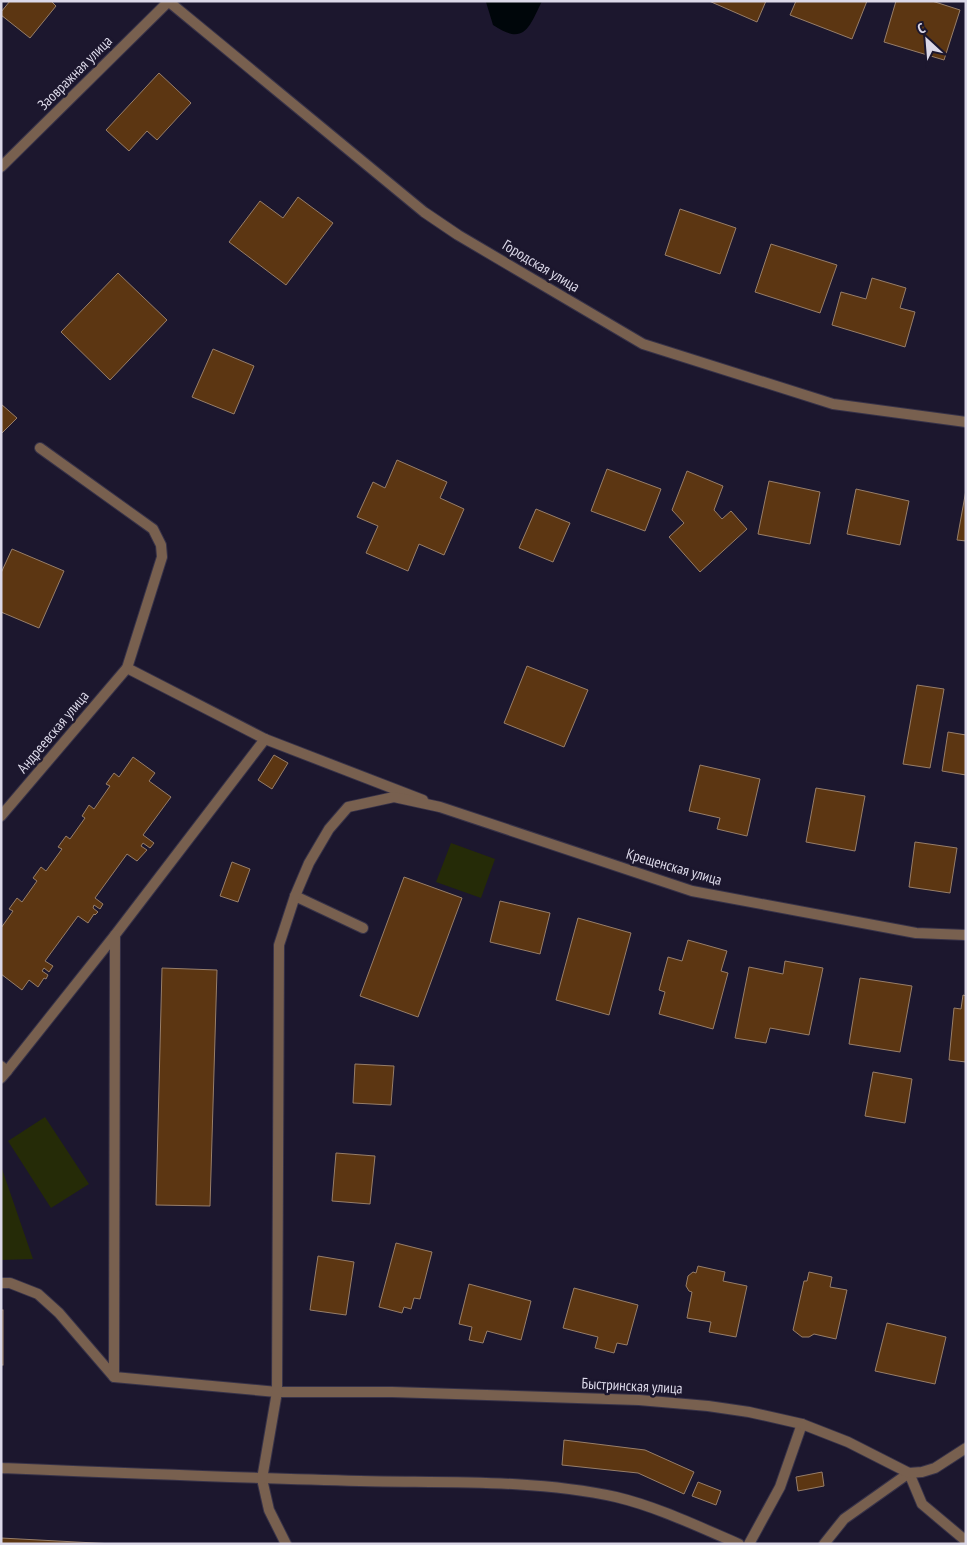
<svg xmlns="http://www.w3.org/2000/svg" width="967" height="1545" viewBox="0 0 967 1545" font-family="'PT Sans Narrow',sans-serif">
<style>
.green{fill:#252b07}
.water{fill:#00060a}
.building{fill:#5c3612;stroke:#977e69}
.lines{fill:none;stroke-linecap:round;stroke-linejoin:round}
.service-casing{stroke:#373248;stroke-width:12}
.minor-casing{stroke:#373248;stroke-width:12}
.service{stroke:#78604f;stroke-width:10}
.minor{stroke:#78604f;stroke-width:10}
.labels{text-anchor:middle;stroke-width:5;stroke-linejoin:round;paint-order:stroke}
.street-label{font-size:15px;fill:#dcd9e9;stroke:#1c172e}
</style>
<rect width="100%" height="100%" fill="#1c172e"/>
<!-- green -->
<g class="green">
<path d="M451,843l44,16 -14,39 -45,-16z"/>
<path d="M45,1117l44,67 -38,24 -43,-67z"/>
<path d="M1,1166l32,93 -32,1z"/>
</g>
<!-- water -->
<path class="water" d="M542,1c-13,27 -18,45 -49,24l-7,-23z"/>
<!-- building -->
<g class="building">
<path d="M10,1h41l5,5 -26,32 -29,-23v-3z"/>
<path d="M709,1h57l-9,21z"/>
<path d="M796,1h71l-15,38 -62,-24z"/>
<path d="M896,1h36l28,9 -16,50 -60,-18z"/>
<path d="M159,73l32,30 -34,37 -10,-9 -18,20 -23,-21z"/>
<path d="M298,197l35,26 -47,62 -57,-43 31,-41 23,17z"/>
<path d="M680,209l56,19 -16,46 -55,-19z"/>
<path d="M771,244l66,21 -17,48 -65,-21z"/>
<path d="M118,273l49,47 -57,60 -49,-48z"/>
<path d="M872,278l34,10 -6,20 15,4 -10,35 -73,-22 9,-33 25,7z"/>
<path d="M213,349l41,17 -20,48 -42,-17z"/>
<path d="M1,404l16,14 -16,16z"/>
<path d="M397,460l50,22 -7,16 24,11 -20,46 -25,-11 -11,27 -42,-18 12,-27 -21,-9 16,-35 12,6z"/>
<path d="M607,469l54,20 -16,42 -54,-20z"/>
<path d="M687,471l36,15 -9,24 8,9 9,-8 16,18 -47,43 -31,-35 15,-14 -12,-13z"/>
<path d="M769,481l51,11 -10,52 -52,-10z"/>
<path d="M856,489l53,12 -9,44 -53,-11z"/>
<path d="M966,490v51l-9,-1z"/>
<path d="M536,509l34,14 -17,39 -34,-14z"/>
<path d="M12,549l52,22 -25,57 -38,-16v-39z"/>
<path d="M527,666l61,24 -24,57 -60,-24z"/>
<path d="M917,685l27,4 -14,79 -27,-4z"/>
<path d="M948,732l18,3v40l-24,-4z"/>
<path d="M274,755l14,8 -16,26 -14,-9z"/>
<path d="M133,757l22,16 -6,8 22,16 -28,38 11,8 -4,5 -7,-5 -2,3 6,4 -10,11 -10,-7 -32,44 8,6 -3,5 -6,-4 -1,3 5,4 -3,3 -1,-1 -6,9 -10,-7 -33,45 8,5 -4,6 -5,-4 -2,3 6,4 -2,4 -2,-1 -6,9 -9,-7 -7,10 -21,-16v-46l12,-17 -4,-2 8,-11 5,4 15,-21 -4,-3 8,-11 5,4 16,-22 -4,-2 8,-11 4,3 15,-21 -3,-2 7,-11 5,4 16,-23 -4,-2 8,-11 5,4z"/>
<path d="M700,765l60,14 -13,57 -30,-7 3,-11 -31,-7z"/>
<path d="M816,788l49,8 -10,55 -49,-9z"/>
<path d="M915,842l42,6 -7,45 -41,-6z"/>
<path d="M232,862l18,7 -12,33 -18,-6z"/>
<path d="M404,877l58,21 -44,119 -58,-21z"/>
<path d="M500,901l50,12 -10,41 -50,-12z"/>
<path d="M578,918l53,15 -22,82 -53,-15z"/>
<path d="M688,940l39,11 -6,20 7,2 -15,56 -54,-15 6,-22 -6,-2 9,-33 14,4z"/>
<path d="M785,961l38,7 -14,67 -39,-7 -4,15 -31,-5 14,-71 34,7z"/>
<path d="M162,968l55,2 -7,236 -54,-1z"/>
<path d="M860,978l52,8 -12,66 -51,-8z"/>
<path d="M963,995l3,1v66l-17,-2 5,-52 7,1z"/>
<path d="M355,1064l39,2 -3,39 -38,-2z"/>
<path d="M873,1072l39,7 -7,44 -40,-7z"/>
<path d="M336,1153l39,3 -5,48 -38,-3z"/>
<path d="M396,1243l36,9 -12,47 -6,-1 -3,11 -7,-2 -2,6 -23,-6z"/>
<path d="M318,1256l36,6 -8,53 -36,-5z"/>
<path d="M698,1266l27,6 -2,9 24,5 -11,51 -27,-5 2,-10 -24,-4 5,-26 -3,-1 -3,-5 2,-10 5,-4 3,1z"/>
<path d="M809,1272l23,5 -2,10 17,3 -11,49 -22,-5 -5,3h-7l-9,-7 11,-49h3z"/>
<path d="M469,1284l62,17 -10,39 -34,-9 -4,12 -14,-3 3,-13 -13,-3z"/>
<path d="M574,1288l64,17 -11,40 -10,-2 -3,10 -19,-5 3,-11 -35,-9z"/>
<rect x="1" y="1310" width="2" height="55"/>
<path d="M887,1323l59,14 -11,47 -60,-13z"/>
<path d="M564,1440l81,10 49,22 -10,22 -46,-21 -76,-8z"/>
<path d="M822,1472l2,14 -26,5 -2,-14z"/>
<path d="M698,1482l23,9 -5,14 -24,-9z"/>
<path d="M1,1538l113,6h-113z"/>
</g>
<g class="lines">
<!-- service casing -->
<g class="service-casing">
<g id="service">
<path d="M127,668l138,71 158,61"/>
<path d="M295,896l68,32"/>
<path d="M1,1066l6,5 -6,7"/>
<path d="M7,1071l108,-136 150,-196"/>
<path d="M1,1283h9l28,11 21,19 55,64 163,15"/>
<path d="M114,1377l1,-442"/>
<path d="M262,1479l7,31 17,34"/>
<path d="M749,1544l31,-57 22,-63"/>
<path d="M824,1544l20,-25 65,-46 13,31 44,37"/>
</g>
</g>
<!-- minor casing -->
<g class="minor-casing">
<g id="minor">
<path d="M168,1l256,211 34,23 185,109 190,60 133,18"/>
<path d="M1,167l168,-166"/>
<path d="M1,816l126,-148 35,-111 -1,-12 -8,-16 -113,-81"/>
<path d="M277,1392h115l247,8 69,6 41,6 53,12 46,18 61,31 13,-1 13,-4 31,-20"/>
<path d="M1,1468c120,5 239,10 359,13 83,2 174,-2 256,16 42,10 83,30 123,47"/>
<path d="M262,1479l15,-87 2,-447 16,-49 14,-33 20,-34 19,-22 46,-10 46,10 252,84 224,42 50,2"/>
</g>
</g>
<!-- service -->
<use href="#service" class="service"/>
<!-- minor -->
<use href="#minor" class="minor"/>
</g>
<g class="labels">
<!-- street labels -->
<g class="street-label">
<text transform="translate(75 73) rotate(-45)" y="5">Заовражная улица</text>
<text transform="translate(541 266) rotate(31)" y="5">Городская улица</text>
<text transform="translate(53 732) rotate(-50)" y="5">Андреевская улица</text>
<text transform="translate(674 867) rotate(16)" y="5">Крещенская улица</text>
<text transform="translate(632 1386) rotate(3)" y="5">Быстринская улица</text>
</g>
</g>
<!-- border -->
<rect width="967" height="1545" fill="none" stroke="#dcd9e9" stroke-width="5"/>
<!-- north arrow -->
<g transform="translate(927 40) rotate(334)" stroke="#1c172e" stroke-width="4" paint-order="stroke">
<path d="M0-4L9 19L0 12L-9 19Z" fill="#dcd9e9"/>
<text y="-8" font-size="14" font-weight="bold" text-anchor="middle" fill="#dcd9e9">С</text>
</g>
</svg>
